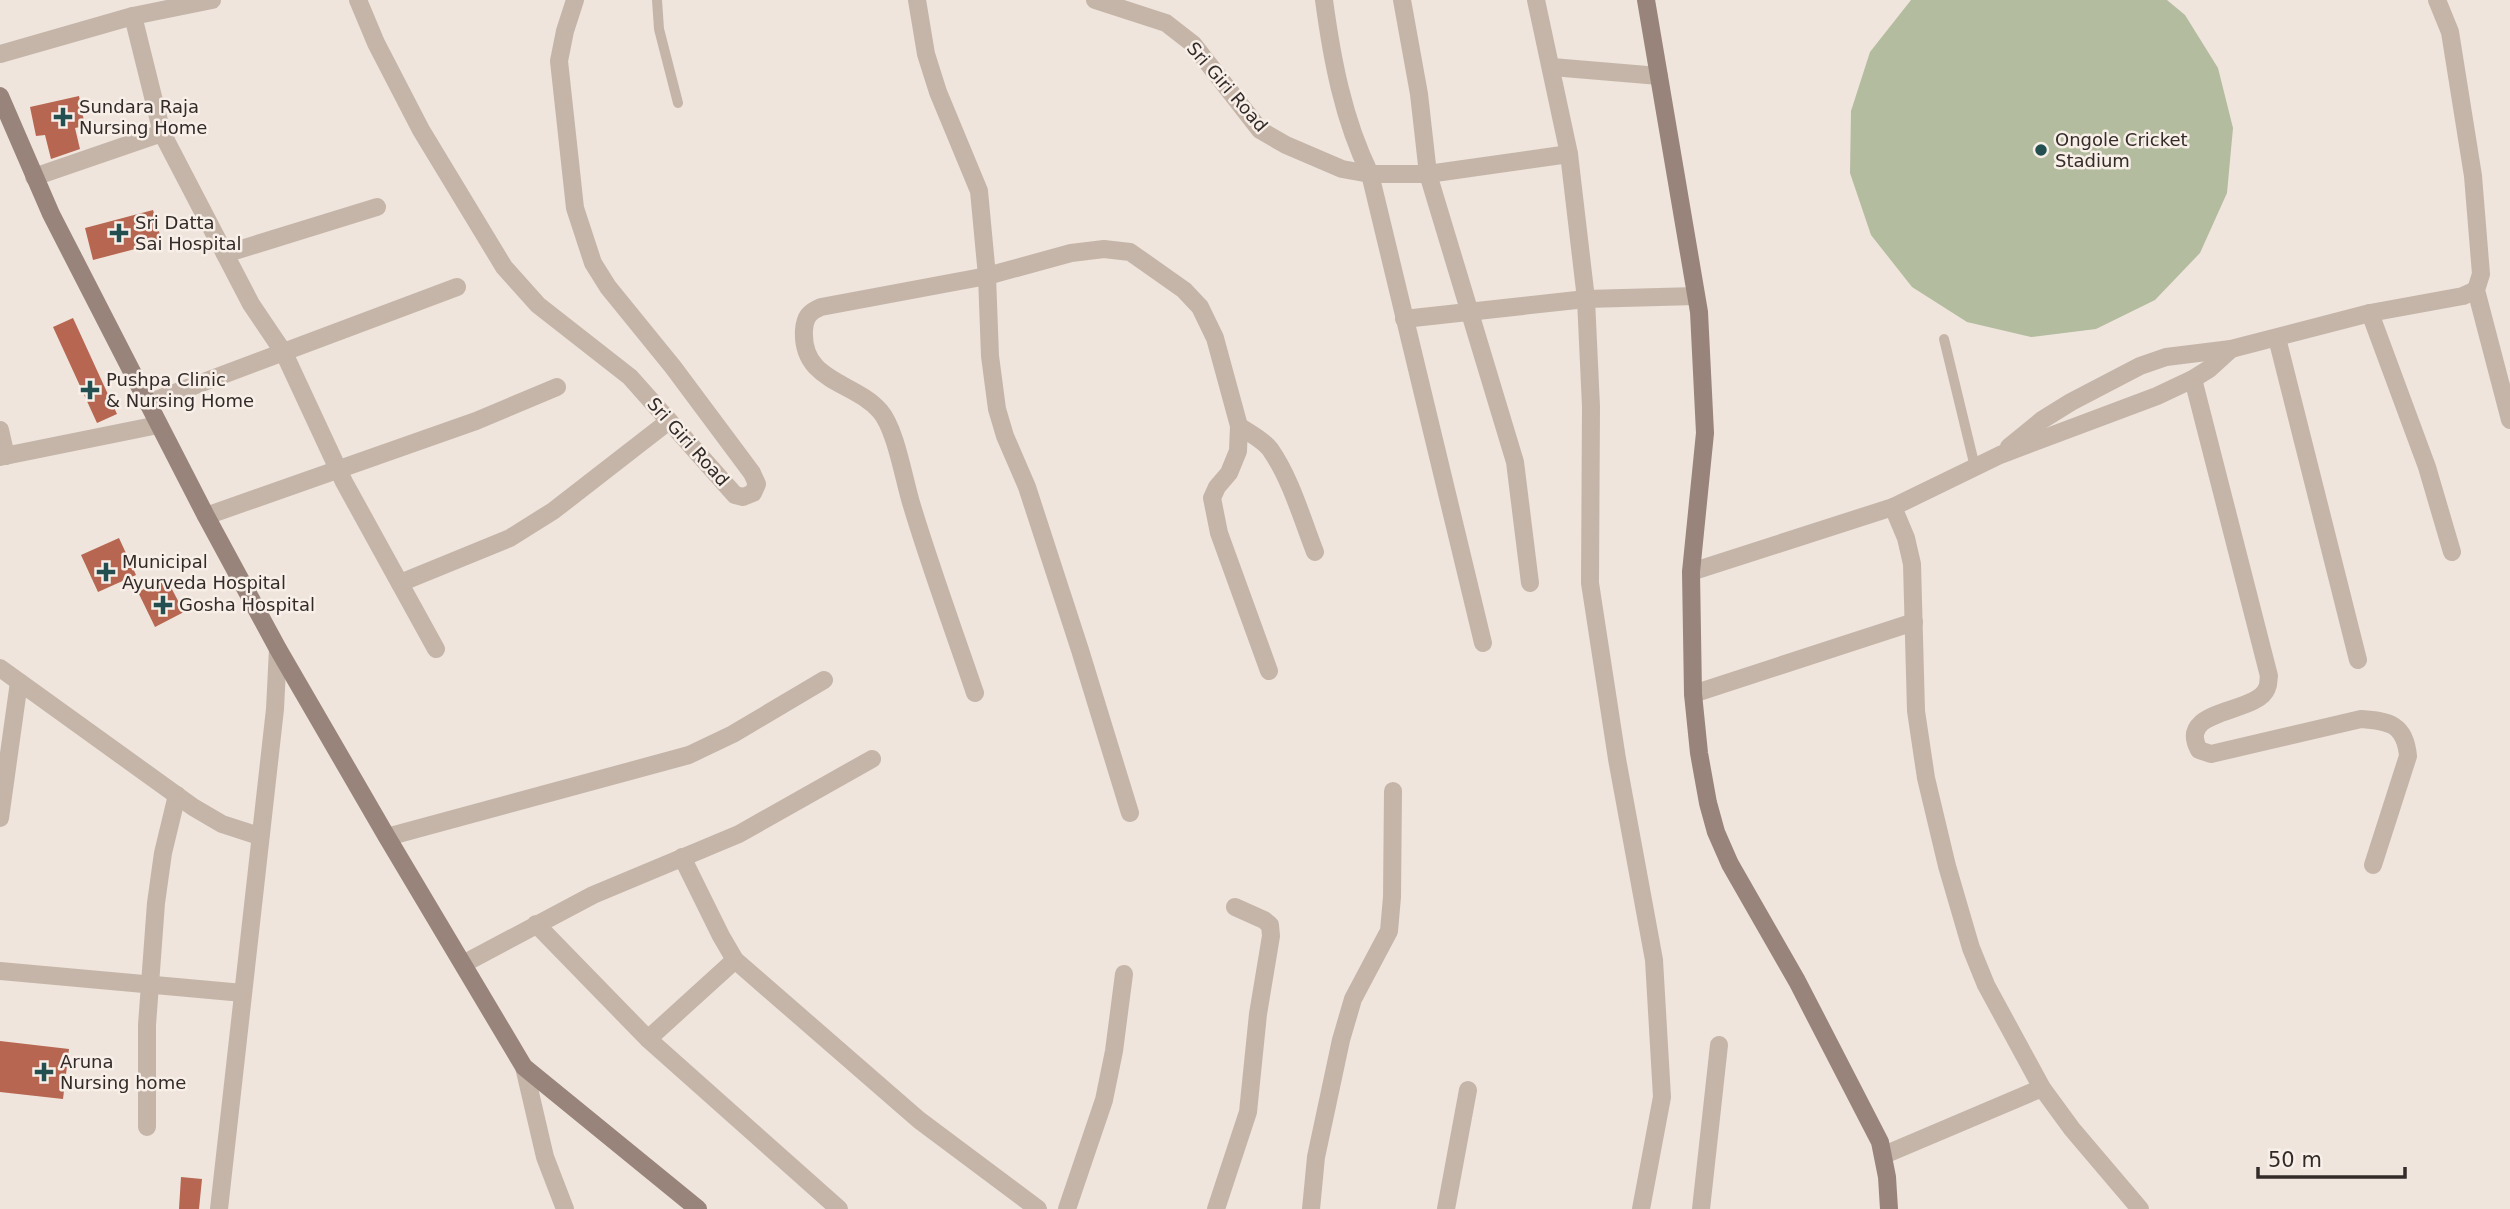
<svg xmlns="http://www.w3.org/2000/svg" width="2510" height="1209" viewBox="0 0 2510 1209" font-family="'DejaVu Sans',sans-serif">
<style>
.green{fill:#b3bc9e}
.building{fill:#b76651}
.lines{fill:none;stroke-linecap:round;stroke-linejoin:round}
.lane{stroke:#c5b5a9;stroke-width:10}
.street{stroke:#c5b5a9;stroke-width:18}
.secondary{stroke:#98847b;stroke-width:18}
.poi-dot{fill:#234f50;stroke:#f7efe8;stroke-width:2.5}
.labels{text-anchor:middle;stroke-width:5;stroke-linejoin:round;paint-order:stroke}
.street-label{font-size:18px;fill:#332b28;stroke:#f7efe8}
.poi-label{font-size:18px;fill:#332b28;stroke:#f7efe8;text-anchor:start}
</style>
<rect width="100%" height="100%" fill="#efe5dc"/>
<!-- green -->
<path class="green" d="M1911,0h256l18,15 33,53 15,60 -6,65 -27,60 -45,47 -59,29 -65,8 -64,-15 -55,-35 -41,-52 -21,-62 1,-62 19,-59z"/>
<!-- building -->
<g class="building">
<path d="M79,96l6,30 -10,2 5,21 -29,10 -6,-24 -9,1 -6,-29z"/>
<path d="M153,210l9,32 -69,18 -8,-32z"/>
<path d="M73,318l44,96 -20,9 -44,-96z"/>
<path d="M119,538l17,37 -38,17 -17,-37z"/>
<path d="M166,578l18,34 -29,15 -17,-35z"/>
<path d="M0,1041l69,8 -6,50 -63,-7z"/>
<path d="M181,1177l21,2 -3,30h-20z"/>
</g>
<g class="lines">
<!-- lane -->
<g class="lane">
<path d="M657,0l2,29 19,74"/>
<path d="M1944,339l31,128"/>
</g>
<!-- street -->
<g class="street">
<path d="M358,0l18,43 45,87 83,137 34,38 92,72 105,118 8,2 10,-4 4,-9 -5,-11 -79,-106 -65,-80 -15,-24 -18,-55 -16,-147 6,-30 10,-31"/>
<path d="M917,0l9,54 12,38 41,99 8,85 3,80 7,53 8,27 22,51 53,163 50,163"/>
<path d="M1095,0l71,23 27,21 67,86 26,15 56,24 28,5h58l141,-20"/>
<path d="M1324,0c8,59 19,119 46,174l113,469"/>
<path d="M1402,0l17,94 9,80 87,288 15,121"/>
<path d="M1536,0l33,154 17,145 5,108 -1,176 27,176 37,201 8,137 -21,112"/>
<path d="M2437,0l13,32 23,144 8,98 -5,16 34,130"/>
<path d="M133,16l29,117 89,171 33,49 60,129 92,167"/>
<path d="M0,54l133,-38 79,-16"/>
<path d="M1552,67l107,9"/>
<path d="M34,177l128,-44"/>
<path d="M225,254l152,-47"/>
<path d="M2370,313l57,154 25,85"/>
<path d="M1404,319l182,-20 110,-3"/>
<path d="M2277,338l81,322"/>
<path d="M2193,379l76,297c-1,4 0,8 -2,12 -10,27 -91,19 -68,62l12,4 150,-35c28,2 44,5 47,37l-35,109"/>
<path d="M148,403l309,-116"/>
<path d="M1239,426c10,7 23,13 31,23 21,30 32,70 45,103"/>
<path d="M0,430l6,26"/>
<path d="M2009,447l33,-27 29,-18 69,-36 26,-9 65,-8 139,-36 93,-17 13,-6"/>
<path d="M0,457l158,-32"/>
<path d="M1893,507l13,31 6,26 4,147 10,67 21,88 24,82 15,37 56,103 30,41 68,80"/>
<path d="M206,516l270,-95 81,-34"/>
<path d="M1691,572l202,-65 107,-52 157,-59 36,-17 16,-10 22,-20"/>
<path d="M400,583l110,-45 43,-27 116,-90"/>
<path d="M0,668l193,139 29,17 37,12"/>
<path d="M975,693c-21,-62 -44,-124 -63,-187 -8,-25 -16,-77 -32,-95 -26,-30 -79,-29 -76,-81 1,-13 5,-18 17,-23l166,-31 84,-23 33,-4 26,3 54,38 16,17 15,31 24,88 -1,25 -9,22 -12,14 -5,11 7,35 50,138"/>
<path d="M1693,694l221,-72"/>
<path d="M0,818l19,-136"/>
<path d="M387,837l302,-82 44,-21 91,-54"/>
<path d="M682,857l39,79 14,24 184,160 119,89"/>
<path d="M536,924l112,115 191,170"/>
<path d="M463,964l130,-69 146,-61 133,-75"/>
<path d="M0,971l243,22"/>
<path d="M648,1039l87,-79"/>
<path d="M524,1067l21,90 20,52"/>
<path d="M147,1127v-102l9,-122 7,-50 14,-58"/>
<path d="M1884,1155l158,-67"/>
<path d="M219,1209l56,-500 3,-60"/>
<path d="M1067,1209l37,-109 10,-49 10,-77"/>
<path d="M1216,1209l32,-97 10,-98 13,-78 -1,-11 -6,-5 -29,-13"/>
<path d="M1311,1209l5,-52 25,-117 12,-41 36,-68 3,-34 1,-106"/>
<path d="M1446,1209l22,-119"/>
<path d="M1701,1209l18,-164"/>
</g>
<!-- secondary -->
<g class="secondary">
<path d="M1646,0l53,312 6,121 -14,139 2,122 6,59 9,50 8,29 14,32 67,117 83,161 7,35 2,32"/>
<path d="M0,96l51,118 155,302 72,133 109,188 137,230 174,142"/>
</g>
</g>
<!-- markers -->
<g class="poi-dot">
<path d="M59.5 106.5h7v7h7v7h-7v7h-7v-7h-7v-7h7z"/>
<circle cx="2041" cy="150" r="7"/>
<path d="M115.5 222.5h7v7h7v7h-7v7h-7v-7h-7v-7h7z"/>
<path d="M86.5 379.5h7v7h7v7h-7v7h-7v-7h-7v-7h7z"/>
<path d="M102.5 561.5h7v7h7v7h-7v7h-7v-7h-7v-7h7z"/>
<path d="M159.5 594.5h7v7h7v7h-7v7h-7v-7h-7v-7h7z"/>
<path d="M40.5 1061.5h7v7h7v7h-7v7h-7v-7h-7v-7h7z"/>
</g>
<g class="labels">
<!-- street labels -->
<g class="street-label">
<text transform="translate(1227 87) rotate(49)" y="6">Sri Giri Road</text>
<text transform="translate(688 442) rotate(48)" y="6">Sri Giri Road</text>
</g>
<!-- poi labels -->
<g class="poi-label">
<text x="79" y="113">Sundara Raja<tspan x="79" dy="21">Nursing Home</tspan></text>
<text x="2055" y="146">Ongole Cricket<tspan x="2055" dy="21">Stadium</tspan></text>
<text x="135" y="229">Sri Datta<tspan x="135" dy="21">Sai Hospital</tspan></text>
<text x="106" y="386">Pushpa Clinic<tspan x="106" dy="21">&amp; Nursing Home</tspan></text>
<text x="122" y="568">Municipal<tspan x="122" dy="21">Ayurveda Hospital</tspan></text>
<text x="179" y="611">Gosha Hospital</text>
<text x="60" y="1068">Aruna<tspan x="60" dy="21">Nursing home</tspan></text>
</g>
</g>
<!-- scale -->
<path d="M2258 1167v10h147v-10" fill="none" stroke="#332b28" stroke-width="3.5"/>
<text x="2268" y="1167" font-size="21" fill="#332b28" stroke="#f7efe8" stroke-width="5" paint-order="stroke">50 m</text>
</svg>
